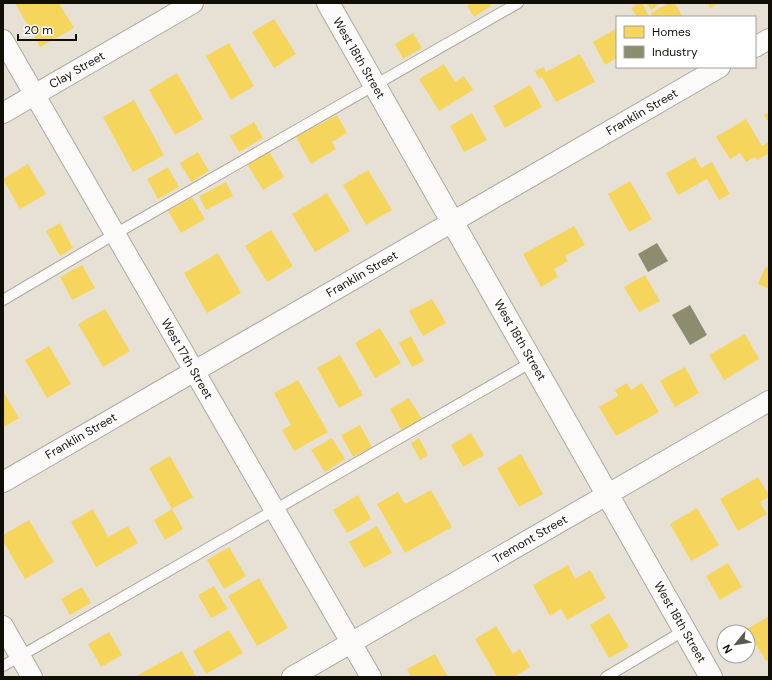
<svg xmlns="http://www.w3.org/2000/svg" width="772" height="680" viewBox="0 0 772 680" font-family="'DM Sans',sans-serif">
<style>
.homes{fill:#f6d55c}
.industry{fill:#8c8c6e}
.lines{fill:none;stroke-linecap:round;stroke-linejoin:round}
.service-casing{stroke:#ada89f;stroke-width:12}
.minor-casing{stroke:#ada89f;stroke-width:22}
.secondary-casing{stroke:#ada89f;stroke-width:24}
.service{stroke:#fbfaf9;stroke-width:10}
.minor{stroke:#fbfaf9;stroke-width:20}
.secondary{stroke:#fbfaf9;stroke-width:22}
.labels{text-anchor:middle;stroke-width:4;stroke-linejoin:round;paint-order:stroke}
.street-label{font-size:12px;fill:#110e06;stroke:#fff}
</style>
<rect width="100%" height="100%" fill="#e7e1d5"/>
<!-- homes -->
<g class="homes">
<path d="M15,3h44l15,25 -34,19z"/>
<path d="M472,3h18l1,3 -17,11 -7,-11z"/>
<path d="M639,3h3l7,13 -2,1h-10l-6,-9z"/>
<path d="M647,3h10l1,2 -7,5z"/>
<path d="M669,3h6l8,14h-30l-2,-4z"/>
<path d="M708,3h11l-9,5z"/>
<path d="M274,19l22,35 -22,14 -22,-36z"/>
<path d="M617,28v30l-12,7 -12,-23z"/>
<path d="M413,33l9,15 -19,11 -8,-15z"/>
<path d="M229,43l25,43 -23,14 -25,-44z"/>
<path d="M580,54l15,28 -39,20 -14,-25 -3,2 -4,-8 9,-4 2,5z"/>
<path d="M444,64l11,18 9,-6 9,14 -34,21 -20,-32z"/>
<path d="M177,73l26,46 -28,16 -26,-45z"/>
<path d="M530,85l12,22 -37,21 -12,-22z"/>
<path d="M134,100l30,55 -31,17 -30,-55z"/>
<path d="M769,112v11l-5,-8z"/>
<path d="M472,113l15,27 -23,12 -14,-26z"/>
<path d="M337,115l10,18 -15,9 4,7 -25,15 -15,-27z"/>
<path d="M746,119l16,27 7,-4v15l-2,-3 -10,6 -2,-3 -9,5 -6,-9 -10,6 -14,-22z"/>
<path d="M254,122l9,16 -24,14 -9,-16z"/>
<path d="M269,151l15,26 -21,13 -16,-26z"/>
<path d="M198,152l11,19 -18,11 -11,-19z"/>
<path d="M695,157l6,11 11,-6 18,32 -11,6 -12,-21 -29,16 -12,-22z"/>
<path d="M28,164l18,30 -26,15 -17,-30z"/>
<path d="M168,167l11,20 -21,12 -11,-20z"/>
<path d="M368,170l24,40 -26,15 -23,-40z"/>
<path d="M630,181l22,38 -23,13 -21,-38z"/>
<path d="M226,182l7,14 -27,14 -7,-14z"/>
<path d="M327,193l23,38 -35,21 -23,-38z"/>
<path d="M192,197l13,22 -24,14 -13,-22z"/>
<path d="M60,223l13,25 -13,8 -14,-25z"/>
<path d="M574,226l11,19 -20,11 3,5 -14,8 4,8 -17,10 -18,-33z"/>
<path d="M271,230l22,36 -26,16 -22,-36z"/>
<path d="M218,253l23,40 -34,20 -23,-40z"/>
<path d="M82,265l13,23 -23,12 -12,-23z"/>
<path d="M769,266v23l-11,-5 7,-16z"/>
<path d="M645,275l15,26 -21,11 -15,-25z"/>
<path d="M432,299l14,24 -23,13 -14,-25z"/>
<path d="M105,309l25,42 -27,16 -25,-43z"/>
<path d="M380,328l21,35 -26,15 -20,-35z"/>
<path d="M745,334l14,25 -35,21 -15,-25z"/>
<path d="M411,336l13,25 -12,6 -13,-24z"/>
<path d="M49,346l22,38 -24,14 -22,-38z"/>
<path d="M340,355l23,40 -24,13 -22,-40z"/>
<path d="M685,367l14,26 -24,14 -15,-26z"/>
<path d="M298,380l30,52 -34,19 -12,-21 9,-5 -17,-32z"/>
<path d="M627,383l4,7 11,-7 17,29 -43,24 -17,-29 19,-11 -3,-6z"/>
<path d="M3,391l16,27 -15,9 -1,-1z"/>
<path d="M409,398l13,21 -20,12 -12,-22z"/>
<path d="M360,425l12,22 -19,10 -12,-22z"/>
<path d="M471,433l13,22 -21,12 -12,-22z"/>
<path d="M332,438l13,21 -20,13 -14,-22z"/>
<path d="M419,438l9,17 -8,5 -9,-17z"/>
<path d="M521,454l22,40 -24,13 -22,-39z"/>
<path d="M170,456l23,41 -21,12 11,20 -18,11 -11,-20 18,-11 -23,-41z"/>
<path d="M758,477l11,18v2l-9,5 7,12 -29,17 -18,-32z"/>
<path d="M431,490l21,37 -47,26 -28,-49 21,-12 7,12z"/>
<path d="M358,495l13,24 -24,14 -14,-23z"/>
<path d="M697,508l22,37 -28,16 -21,-37z"/>
<path d="M93,509l15,28 20,-11 10,17 -42,24 -25,-45z"/>
<path d="M29,520l25,42 -29,17 -22,-38v-6z"/>
<path d="M377,526l15,27 -28,15 -15,-26z"/>
<path d="M229,547l17,29 -22,13 -17,-29z"/>
<path d="M728,563l14,24 -22,13 -14,-24z"/>
<path d="M568,565l7,14 15,-9 16,28 -39,22 -6,-11 -11,7 -17,-31z"/>
<path d="M259,578l29,50 -31,18 -29,-50z"/>
<path d="M214,586l14,23 -17,9 -13,-23z"/>
<path d="M82,587l9,16 -21,12 -9,-16z"/>
<path d="M609,613l20,34 -20,11 -19,-33z"/>
<path d="M769,616v44l-3,1 -19,-32z"/>
<path d="M496,626l17,28 7,-5 10,18 -16,10h-17l-22,-38z"/>
<path d="M229,630l14,23 -37,21 -13,-23z"/>
<path d="M109,632l13,23 -21,12 -13,-23z"/>
<path d="M182,651l14,26h-59l-1,-1z"/>
<path d="M435,654l13,23h-37l-4,-8z"/>
</g>
<!-- industry -->
<g class="industry">
<path d="M657,243l11,18 -20,11 -10,-18z"/>
<path d="M690,305l17,30 -17,10 -18,-30z"/>
</g>
<g class="lines">
<!-- service casing -->
<g class="service-casing">
<g id="service">
<path d="M3,300l112,-66 403,-231"/>
<path d="M3,666l529,-304"/>
<path d="M606,677l79,-47"/>
</g>
</g>
<!-- minor casing -->
<g class="minor-casing">
<g id="minor">
<path d="M3,40l368,637"/>
<path d="M755,47l14,-8"/>
<path d="M3,113l190,-110"/>
<path d="M3,482l717,-415"/>
<path d="M3,626l29,51"/>
<path d="M292,677l477,-276"/>
</g>
</g>
<!-- secondary casing -->
<g class="secondary-casing">
<path id="secondary" d="M328,3l383,674"/>
</g>
<!-- service -->
<use href="#service" class="service"/>
<!-- minor -->
<use href="#minor" class="minor"/>
<!-- secondary -->
<use href="#secondary" class="secondary"/>
</g>
<g class="labels">
<!-- street labels -->
<g class="street-label">
<text transform="translate(359 58) rotate(60)" y="4">West 18th Street</text>
<text transform="translate(77 70) rotate(-30)" y="4">Clay Street</text>
<text transform="translate(642 112) rotate(-30)" y="4">Franklin Street</text>
<text transform="translate(362 274) rotate(-30)" y="4">Franklin Street</text>
<text transform="translate(520 340) rotate(60)" y="4">West 18th Street</text>
<text transform="translate(187 359) rotate(60)" y="4">West 17th Street</text>
<text transform="translate(81 436) rotate(-30)" y="4">Franklin Street</text>
<text transform="translate(530 539) rotate(-30)" y="4">Tremont Street</text>
<text transform="translate(680 622) rotate(60)" y="4">West 18th Street</text>
</g>
</g>
<!-- border -->
<rect width="772" height="680" fill="none" stroke="#110e06" stroke-width="8"/>
<!-- legend -->
<rect x="616" y="16" width="140" height="52" fill="#ffffff" stroke="#a09f9b"/>
<rect x="624" y="26" width="20" height="12" fill="#f6d55c" stroke="#a09f9b"/>
<text x="652" y="36" font-size="12" fill="#110e06">Homes</text>
<rect x="624" y="46" width="20" height="12" fill="#8c8c6e" stroke="#a09f9b"/>
<text x="652" y="56" font-size="12" fill="#110e06">Industry</text>
<!-- north arrow -->
<g transform="translate(736 644) rotate(240)"><circle r="19" fill="#ffffff" stroke="#a09f9b"/>
<path d="M0-3L7 15L0 10L-7 15Z" fill="#5c584e"/>
<text y="-6" font-size="11" font-weight="bold" text-anchor="middle" fill="#110e06">N</text>
</g>
<!-- scale -->
<path d="M18 34v6h58v-6" fill="none" stroke="#110e06" stroke-width="2"/>
<text x="24" y="34" font-size="12" fill="#110e06" stroke="#ffffff" stroke-width="3" paint-order="stroke">20 m</text>
</svg>
